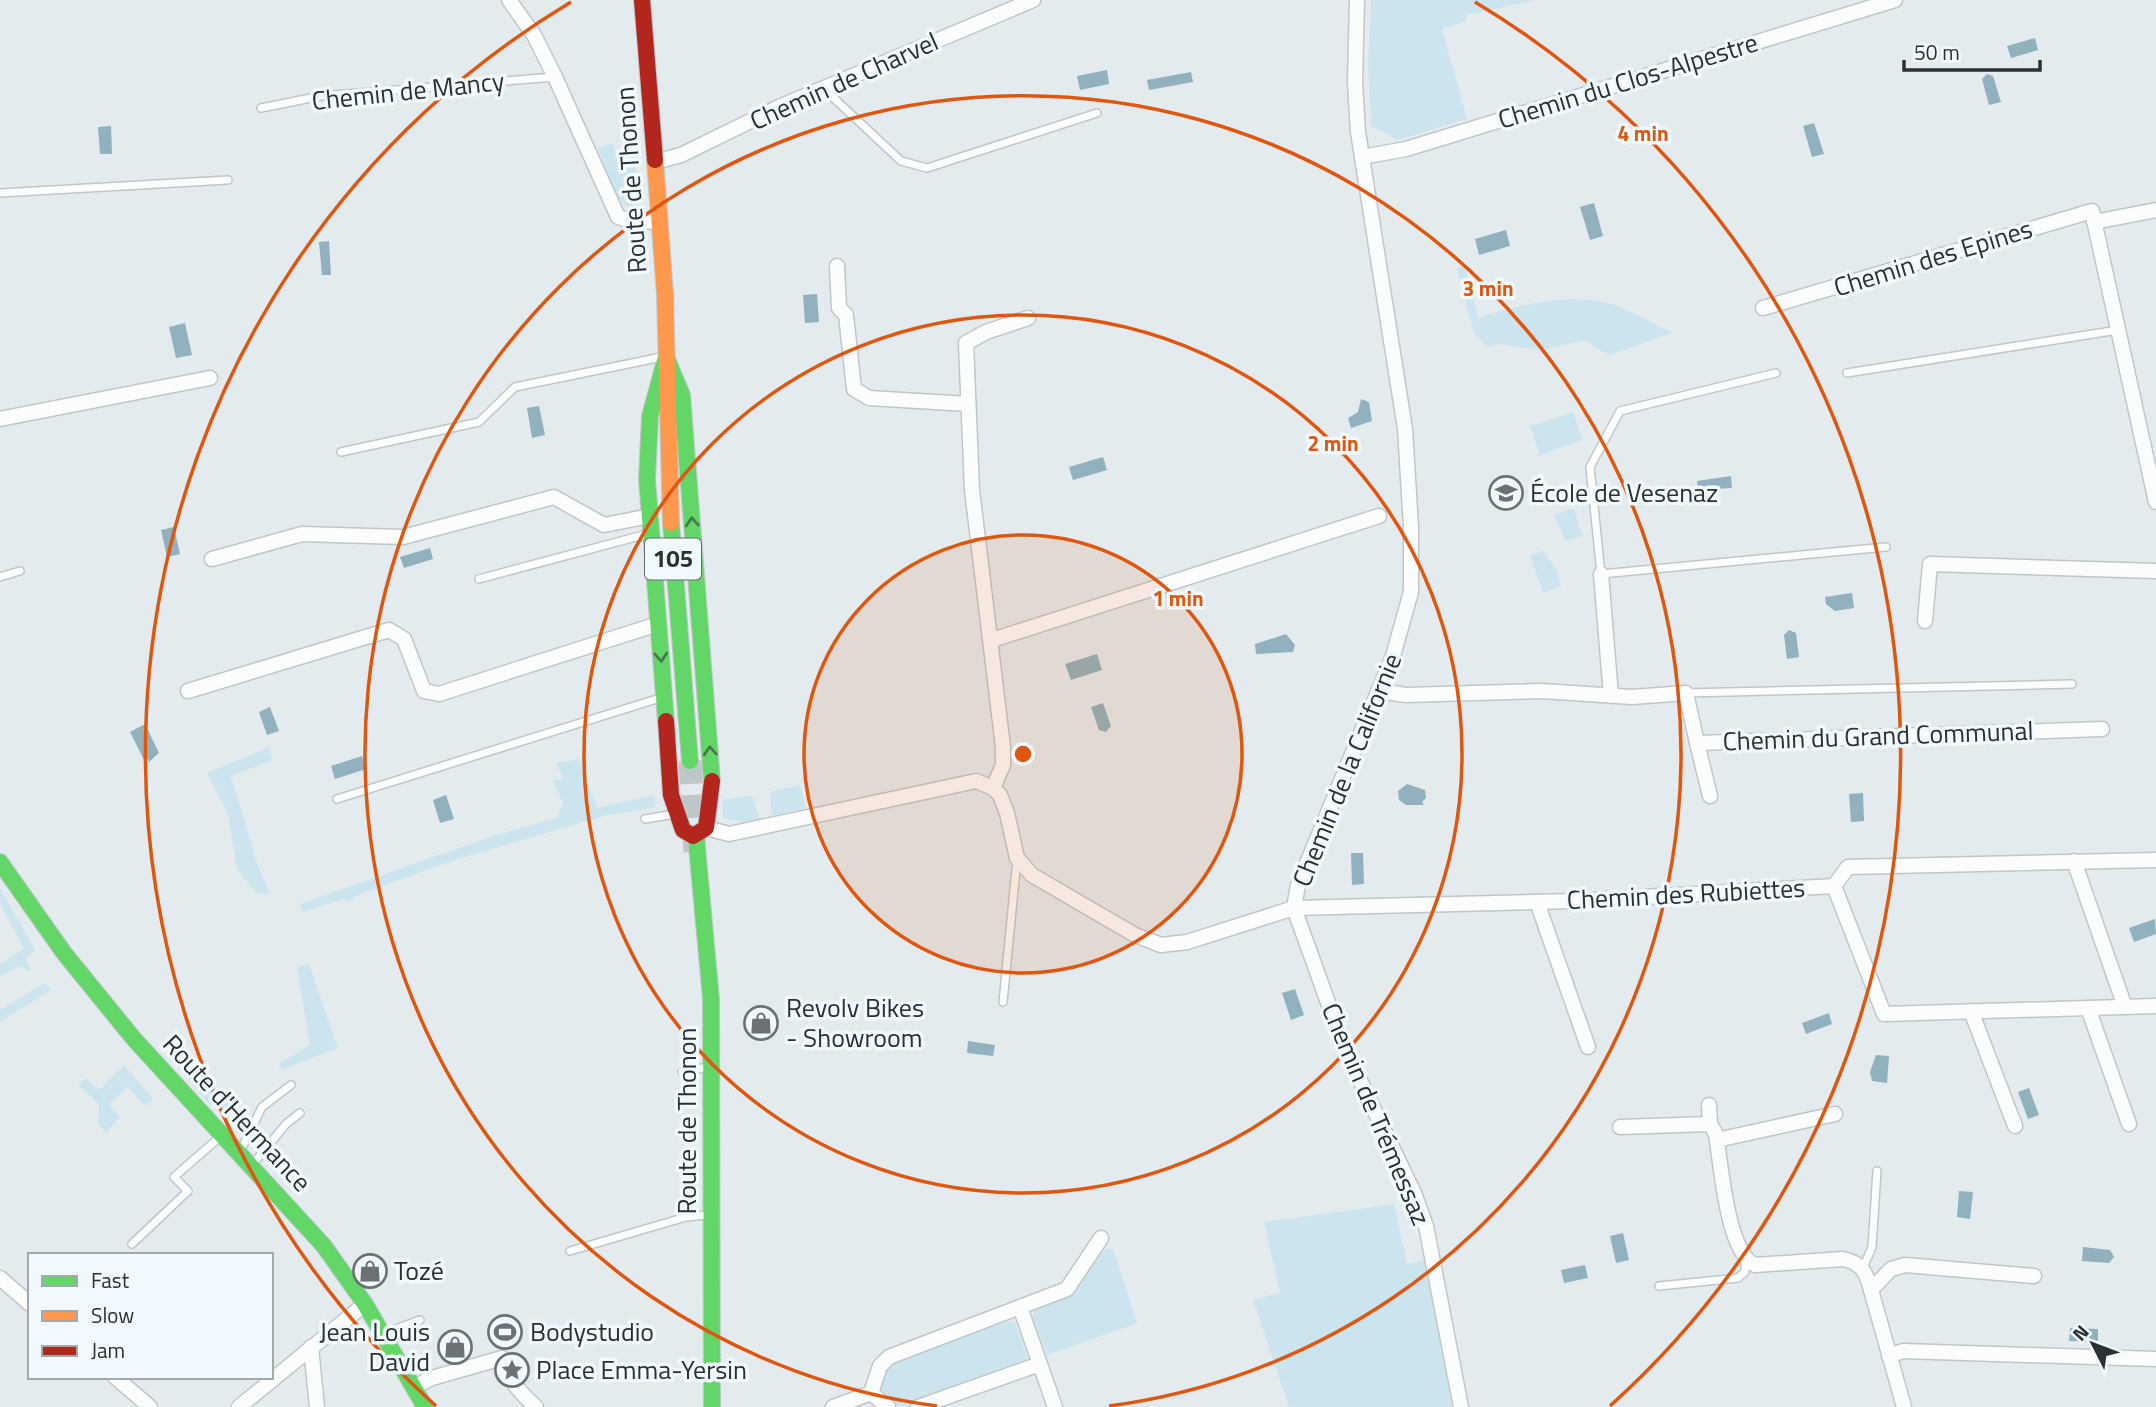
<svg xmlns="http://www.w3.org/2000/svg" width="2156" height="1407" viewBox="0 0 2156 1407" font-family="'Titillium Web',sans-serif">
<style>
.green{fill:#cce4ee}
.water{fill:#90b1bd}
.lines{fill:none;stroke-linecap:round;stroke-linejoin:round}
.primary-tunnel{stroke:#bec6c8;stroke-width:23;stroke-dasharray:23 11;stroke-linecap:butt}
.lane-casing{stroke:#c1c7c9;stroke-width:10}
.street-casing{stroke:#c1c7c9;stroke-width:17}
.fast-casing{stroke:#c1c7c9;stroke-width:18}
.slow-casing{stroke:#c1c7c9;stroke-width:18}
.jam-casing{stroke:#c1c7c9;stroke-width:18}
.lane{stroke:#fbfcfc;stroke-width:7}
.street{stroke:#fbfcfc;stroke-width:14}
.fast{stroke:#63d668;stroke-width:16}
.slow{stroke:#ff974d;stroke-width:16}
.jam{stroke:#b3261e;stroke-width:16}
.oneway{stroke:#447b4a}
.ring{fill:none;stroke:#df570e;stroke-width:3.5}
.labels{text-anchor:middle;stroke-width:7;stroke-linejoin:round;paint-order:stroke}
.shield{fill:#eff9fe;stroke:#666c6f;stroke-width:2}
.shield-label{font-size:24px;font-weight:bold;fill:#2b3032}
.street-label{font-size:26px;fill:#2b3032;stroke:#eff9fe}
.poi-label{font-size:26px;fill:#2b3032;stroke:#eff9fe;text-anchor:start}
.centre{fill:#df570e;stroke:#eff9fe;stroke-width:3.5}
.ring-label{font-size:21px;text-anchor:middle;font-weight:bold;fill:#df570e;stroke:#eff9fe;stroke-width:7;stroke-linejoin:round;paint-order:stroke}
</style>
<rect width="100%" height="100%" fill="#e3ebee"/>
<!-- green -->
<g class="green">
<path d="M1371,0h164l-69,15v6l-24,8 25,90 -69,21 -27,-14 -3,-62z"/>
<path d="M614,143l1,14h20l3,52c-24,1 -32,-42 -40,-61z"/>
<path d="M1465,265l13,53c35,-11 75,-22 113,-18 29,3 56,20 81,33l-63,22 -25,-15 -41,10 -45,-6 -10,3 -14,-14 -17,-65z"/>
<path d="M1573,412l10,28 -43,15 -10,-29z"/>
<path d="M1574,508l8,28 -16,5 -12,-26z"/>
<path d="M1543,551l12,16 6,19 -18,7 -13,-38z"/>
<path d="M269,747l3,13 -41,16 27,90 12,28 -14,-1 -19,-24 -9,-55 -21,-41z"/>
<path d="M579,759l18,49 57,-13 2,12 -53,9 -151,45 -92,33 -12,8 -4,-3 -42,13 -2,-8 193,-68 64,-18 6,-15 -10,-22 10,-3 -7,-15z"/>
<path d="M800,785l6,23 -34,8 -2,-24z"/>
<path d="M752,796l8,23 -18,3 -19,-4 -1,-18z"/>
<path d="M0,888l35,62 -9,8 4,13 -12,-5 -18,11v-13l24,-15 -24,-46z"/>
<path d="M309,964l29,84 -57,22 -2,-6 31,-19 -13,-78z"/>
<path d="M45,983l6,7 -51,32v-12z"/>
<path d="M174,1043l44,46 17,12 -4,11 -22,-8 -43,-51z"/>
<path d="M124,1065l29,34 -8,7 -17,-19 -19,17 11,13 -14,16 -8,-9 1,-20 -21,-19 7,-7 14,12z"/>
<path d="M1394,1204l13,60 18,-4 27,147h-163l-36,-107 27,-7 -16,-71z"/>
<path d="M1107,1249l6,1 24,73 -90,32 -14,-37 1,-8 33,-14 32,-42z"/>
<path d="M1009,1321l6,2 15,40 -122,43 -14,-1 -15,-12 5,-23 10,-9z"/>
</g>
<!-- water -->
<g class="water">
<path d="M2035,38l3,12 -27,8 -4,-12z"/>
<path d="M1107,70l2,14 -29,6 -3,-14z"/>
<path d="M1191,72l2,10 -44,8 -2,-10z"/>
<path d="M1987,74l6,2 8,26 -12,3 -7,-26z"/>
<path d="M1814,123l10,31 -12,3 -9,-31z"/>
<path d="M111,126l1,28h-12l-2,-27z"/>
<path d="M1594,203l9,33 -13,4 -10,-33z"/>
<path d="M1506,230l4,16 -31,9 -4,-16z"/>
<path d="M329,241l2,34h-9l-3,-33z"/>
<path d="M817,294l2,28 -14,1 -2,-28z"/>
<path d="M185,323l7,32 -16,3 -7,-31z"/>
<path d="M1361,399l8,3 3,19 -21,7 -3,-10 10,-6z"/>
<path d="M539,406l6,29 -13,3 -5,-30z"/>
<path d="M1103,457l4,13 -34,10 -4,-13z"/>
<path d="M1731,476l1,12 -34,2 -1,-9z"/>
<path d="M174,527l6,27 -13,3 -6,-27z"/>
<path d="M430,548l3,11 -29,9 -4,-11z"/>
<path d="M1852,593l2,15 -19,3 -9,-7 -1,-7z"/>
<path d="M1789,630l7,3 3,24 -12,2 -3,-24z"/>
<path d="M1286,634l9,11 -2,7 -37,2 -1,-10z"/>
<path d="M1097,654l5,16 -31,10 -6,-16z"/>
<path d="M1103,703l8,23 -5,6 -7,-2 -8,-23z"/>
<path d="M270,707l9,24 -12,4 -8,-23z"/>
<path d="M145,724l14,29 -10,9 -1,-3 -4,1 -14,-28z"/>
<path d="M362,756l4,13 -31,10 -4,-13z"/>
<path d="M1407,784l18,6 1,8 -4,4 2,3h-18l-7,-5 -1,-9z"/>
<path d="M1863,793l1,28 -13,1 -2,-28z"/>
<path d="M446,795l8,24 -14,4 -7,-23z"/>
<path d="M1351,853h12l1,31 -12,1z"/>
<path d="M2155,919l1,15 -22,8 -5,-14z"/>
<path d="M1295,989l9,26 -13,5 -9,-27z"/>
<path d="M1829,1013l3,11 -26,10 -4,-11z"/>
<path d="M968,1041l27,4 -2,11 -26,-3z"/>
<path d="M1876,1055l13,1 -2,27 -15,-2 -2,-9z"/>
<path d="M2029,1088l10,27 -11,4 -10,-27z"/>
<path d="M1959,1191l14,1 -3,27 -13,-2z"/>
<path d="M1623,1233l6,27 -13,3 -6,-27z"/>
<path d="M2083,1247l27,3 4,7 -5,6 -27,-2z"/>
<path d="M1585,1265l3,13 -24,5 -3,-13z"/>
<path d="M2070,1328l28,1v13l-29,-1z"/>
</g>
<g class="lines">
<!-- primary-tunnel -->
<path class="primary-tunnel" d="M690,761l5,91"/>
<!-- lane casing -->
<g class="lane-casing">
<g id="lane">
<path d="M824,89l77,72 26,7 170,-55"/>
<path d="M261,108l60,-12 234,-19"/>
<path d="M0,193l228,-13"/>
<path d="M1776,373l-156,38 -30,56 11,107 285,-27"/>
<path d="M1847,373l271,-43"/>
<path d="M341,452l138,-30 36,-35 147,-30"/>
<path d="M0,577l20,-6"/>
<path d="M479,579l168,-45"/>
<path d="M1686,693l386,-9"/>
<path d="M337,799l323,-101"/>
<path d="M645,819l30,-5"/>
<path d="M1003,1002l14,-143"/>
<path d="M682,1072l26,-5"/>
<path d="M241,1150l21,-43 29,-22"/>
<path d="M253,1164l33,-40 14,-11"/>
<path d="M132,1244l56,-53 -14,-14 47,-41"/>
<path d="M570,1251l116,-34 22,-2"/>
<path d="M1863,1268l9,-21 5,-76"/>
<path d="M1659,1286l79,-8 7,-6v-11"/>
<path d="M385,1333l35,-13"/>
</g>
</g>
<!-- street casing -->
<g class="street-casing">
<g id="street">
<path d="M509,0l25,35 21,42 63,140 13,4 29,1"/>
<path d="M1362,157l44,-8 489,-149"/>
<path d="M655,162l26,-7 98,-48 254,-107"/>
<path d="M2094,222l62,-12"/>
<path d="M837,266l2,42 7,7 8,74 15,9 99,6"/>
<path d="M1763,308l329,-97 64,291"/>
<path d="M0,419l210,-41"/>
<path d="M212,559l90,-25 101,3 151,-40 50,28 46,-9"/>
<path d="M1601,574l10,122"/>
<path d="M1925,621l5,-57 226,7"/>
<path d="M992,640l387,-124"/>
<path d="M188,691l201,-61 15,9 20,52 15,3 219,-70"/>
<path d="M1379,691l27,4 136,-4 90,6 54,-4 11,50 405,-14"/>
<path d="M1697,743l13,53"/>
<path d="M993,788l10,-23v-18l-31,-257 -6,-147 20,-11 42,-14"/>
<path d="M706,828l23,6 247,-53 17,7 7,7 7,18 10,45 15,17 103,60 26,10 26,-3 107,-34 280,-7 260,-15 14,-19 308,-7"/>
<path d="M2074,861l51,146"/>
<path d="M1834,886l50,128 272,-8"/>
<path d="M1537,902l51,145"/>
<path d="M1294,908l4,-23 95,-229 18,-64v-65l-6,-98 -47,-297 -3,-49 2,-83"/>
<path d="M1294,908l50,139 70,146 12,33 35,181"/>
<path d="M2088,1008l41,116"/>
<path d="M1971,1011l44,115"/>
<path d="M1709,1105l1,19"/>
<path d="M1620,1127l90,-3 6,10c5,30 11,119 39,131l88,-6c19,4 23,13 28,31l20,-21 14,-4 129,11"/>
<path d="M1717,1140l118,-26"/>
<path d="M0,1278l30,26"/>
<path d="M1871,1290l33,117"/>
<path d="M311,1347l6,60"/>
<path d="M1889,1356l14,-5 253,8"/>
<path d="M115,1377l35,30"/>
<path d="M414,1387l18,-9 70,-20c7,22 17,34 34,49"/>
<path d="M871,1393l9,-27 9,-9 131,-50"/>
<path d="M239,1407l126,-103"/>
<path d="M833,1407l38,-14 17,14"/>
<path d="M918,1407l122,-43"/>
<path d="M1055,1407l-35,-100 47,-18 34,-51"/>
</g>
</g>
<!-- fast casing -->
<g class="fast-casing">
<g id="fast">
<path d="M666,357l16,38 30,386"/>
<path d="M671,523l19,238"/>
<path d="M666,721l-19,-242 3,-63 16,-59"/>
<path d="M696,836l15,163 1,408"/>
<path d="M0,862l64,91 70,86 190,207 41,58 60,103"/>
</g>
</g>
<!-- slow casing -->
<g class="slow-casing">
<path id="slow" d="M655,160l10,134 6,229"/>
</g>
<!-- jam casing -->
<g class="jam-casing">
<g id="jam">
<path d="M642,0l13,160"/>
<path d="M666,721l5,74 12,35 10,6 13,-8 6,-47"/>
</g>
</g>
<!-- lane -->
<use href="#lane" class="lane"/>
<!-- street -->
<use href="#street" class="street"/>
<!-- fast -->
<use href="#fast" class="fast"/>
<!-- slow -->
<use href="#slow" class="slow"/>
<!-- jam -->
<use href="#jam" class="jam"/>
</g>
<!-- one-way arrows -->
<defs><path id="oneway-chevron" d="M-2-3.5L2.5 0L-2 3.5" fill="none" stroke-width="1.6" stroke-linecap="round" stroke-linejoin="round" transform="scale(1.75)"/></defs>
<g class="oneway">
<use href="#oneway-chevron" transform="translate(692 522) rotate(-94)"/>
<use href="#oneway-chevron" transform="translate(661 657) rotate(86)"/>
<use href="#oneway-chevron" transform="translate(710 751) rotate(-94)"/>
</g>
<!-- distance rings -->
<circle cx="1023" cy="754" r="219" fill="#df570e" fill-opacity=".12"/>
<g class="ring">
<circle cx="1023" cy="754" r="219"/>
<circle cx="1023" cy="754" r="439"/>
<path d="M937 1406A658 658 0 1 1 1109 1406"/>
<path d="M436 1406A877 877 0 0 1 571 2M1475 2A877 877 0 0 1 1610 1406"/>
</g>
<!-- icons -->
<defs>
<g id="school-ring" transform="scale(1.75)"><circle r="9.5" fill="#eff9fe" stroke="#6b7174" stroke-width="1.5"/><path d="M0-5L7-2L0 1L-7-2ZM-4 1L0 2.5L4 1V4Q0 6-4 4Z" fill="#6b7174"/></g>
<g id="shop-ring" transform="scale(1.75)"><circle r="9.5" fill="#eff9fe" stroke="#6b7174" stroke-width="1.5"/><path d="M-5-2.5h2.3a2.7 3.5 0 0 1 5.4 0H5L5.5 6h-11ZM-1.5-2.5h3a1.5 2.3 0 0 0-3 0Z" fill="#6b7174"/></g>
<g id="stadium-ring" transform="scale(1.75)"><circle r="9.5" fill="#eff9fe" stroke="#6b7174" stroke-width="1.5"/><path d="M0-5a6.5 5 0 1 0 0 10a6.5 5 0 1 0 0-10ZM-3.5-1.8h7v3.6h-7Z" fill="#6b7174"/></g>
<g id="sight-ring" transform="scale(1.75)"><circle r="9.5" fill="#eff9fe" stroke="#6b7174" stroke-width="1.5"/><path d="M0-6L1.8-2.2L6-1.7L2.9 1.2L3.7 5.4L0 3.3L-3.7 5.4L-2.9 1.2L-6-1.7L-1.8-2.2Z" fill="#6b7174"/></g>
</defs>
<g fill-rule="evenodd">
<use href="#school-ring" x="1506" y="493"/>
<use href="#shop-ring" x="761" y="1023"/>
<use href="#shop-ring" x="370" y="1271"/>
<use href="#stadium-ring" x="505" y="1332"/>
<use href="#shop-ring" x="455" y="1347"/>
<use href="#sight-ring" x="512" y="1370"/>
</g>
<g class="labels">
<!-- shield labels -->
<rect class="shield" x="645" y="538.5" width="56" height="41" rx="5"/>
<g class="shield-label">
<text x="673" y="567">105</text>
</g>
<!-- street labels -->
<g class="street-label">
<text transform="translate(844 81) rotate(-24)" y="9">Chemin de Charvel</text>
<text transform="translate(1628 81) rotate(-17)" y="9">Chemin du Clos-Alpestre</text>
<text transform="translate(408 91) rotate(-6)" y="9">Chemin de Mancy</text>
<text transform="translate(631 180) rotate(-94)" y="9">Route de Thonon</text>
<text transform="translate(1933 258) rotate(-17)" y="9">Chemin des Epines</text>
<text transform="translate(1878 736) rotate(-2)" y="9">Chemin du Grand Communal</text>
<text transform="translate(1347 770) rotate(-68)" y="9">Chemin de la Californie</text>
<text transform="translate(1686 894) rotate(-3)" y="9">Chemin des Rubiettes</text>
<text transform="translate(237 1113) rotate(47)" y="9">Route d'Hermance</text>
<text transform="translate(1376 1114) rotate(67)" y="9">Chemin de Trémessaz</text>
<text transform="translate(687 1121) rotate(-90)" y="9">Route de Thonon</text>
</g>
<!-- poi labels -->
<g class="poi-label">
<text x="1530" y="502">École de Vesenaz</text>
<text x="786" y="1017">Revolv Bikes<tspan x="786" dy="30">- Showroom</tspan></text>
<text x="394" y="1280">Tozé</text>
<text x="430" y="1341" text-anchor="end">Jean Louis<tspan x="430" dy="30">David</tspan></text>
<text x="530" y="1341">Bodystudio</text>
<text x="536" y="1379">Place Emma-Yersin</text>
</g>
</g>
<circle cx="1023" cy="754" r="10" class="centre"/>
<g class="ring-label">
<text x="1643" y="141">4 min</text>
<text x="1488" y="296">3 min</text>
<text x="1333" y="451">2 min</text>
<text x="1178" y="606">1 min</text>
</g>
<!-- legend -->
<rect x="28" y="1253" width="245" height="126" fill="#eff9fe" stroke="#a1a9ac" stroke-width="2"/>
<rect x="42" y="1276" width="35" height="10" fill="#63d668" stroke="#a1a9ac" stroke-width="2"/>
<text x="91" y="1288" font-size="21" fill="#2b3032">Fast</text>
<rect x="42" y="1311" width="35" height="10" fill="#ff974d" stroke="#a1a9ac" stroke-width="2"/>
<text x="91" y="1323" font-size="21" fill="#2b3032">Slow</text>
<rect x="42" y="1346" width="35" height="10" fill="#b3261e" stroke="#a1a9ac" stroke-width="2"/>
<text x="91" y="1358" font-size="21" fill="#2b3032">Jam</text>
<!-- north arrow -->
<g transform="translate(2093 1344) rotate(312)" stroke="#eff9fe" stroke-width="5" paint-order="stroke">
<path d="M0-5L12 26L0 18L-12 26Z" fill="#2b3032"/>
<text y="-10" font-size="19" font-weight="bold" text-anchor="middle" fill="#2b3032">N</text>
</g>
<!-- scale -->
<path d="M1904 60v10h136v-10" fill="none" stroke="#2b3032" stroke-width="3.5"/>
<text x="1914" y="60" font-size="21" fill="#2b3032" stroke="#eff9fe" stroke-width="5" paint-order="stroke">50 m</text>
</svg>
